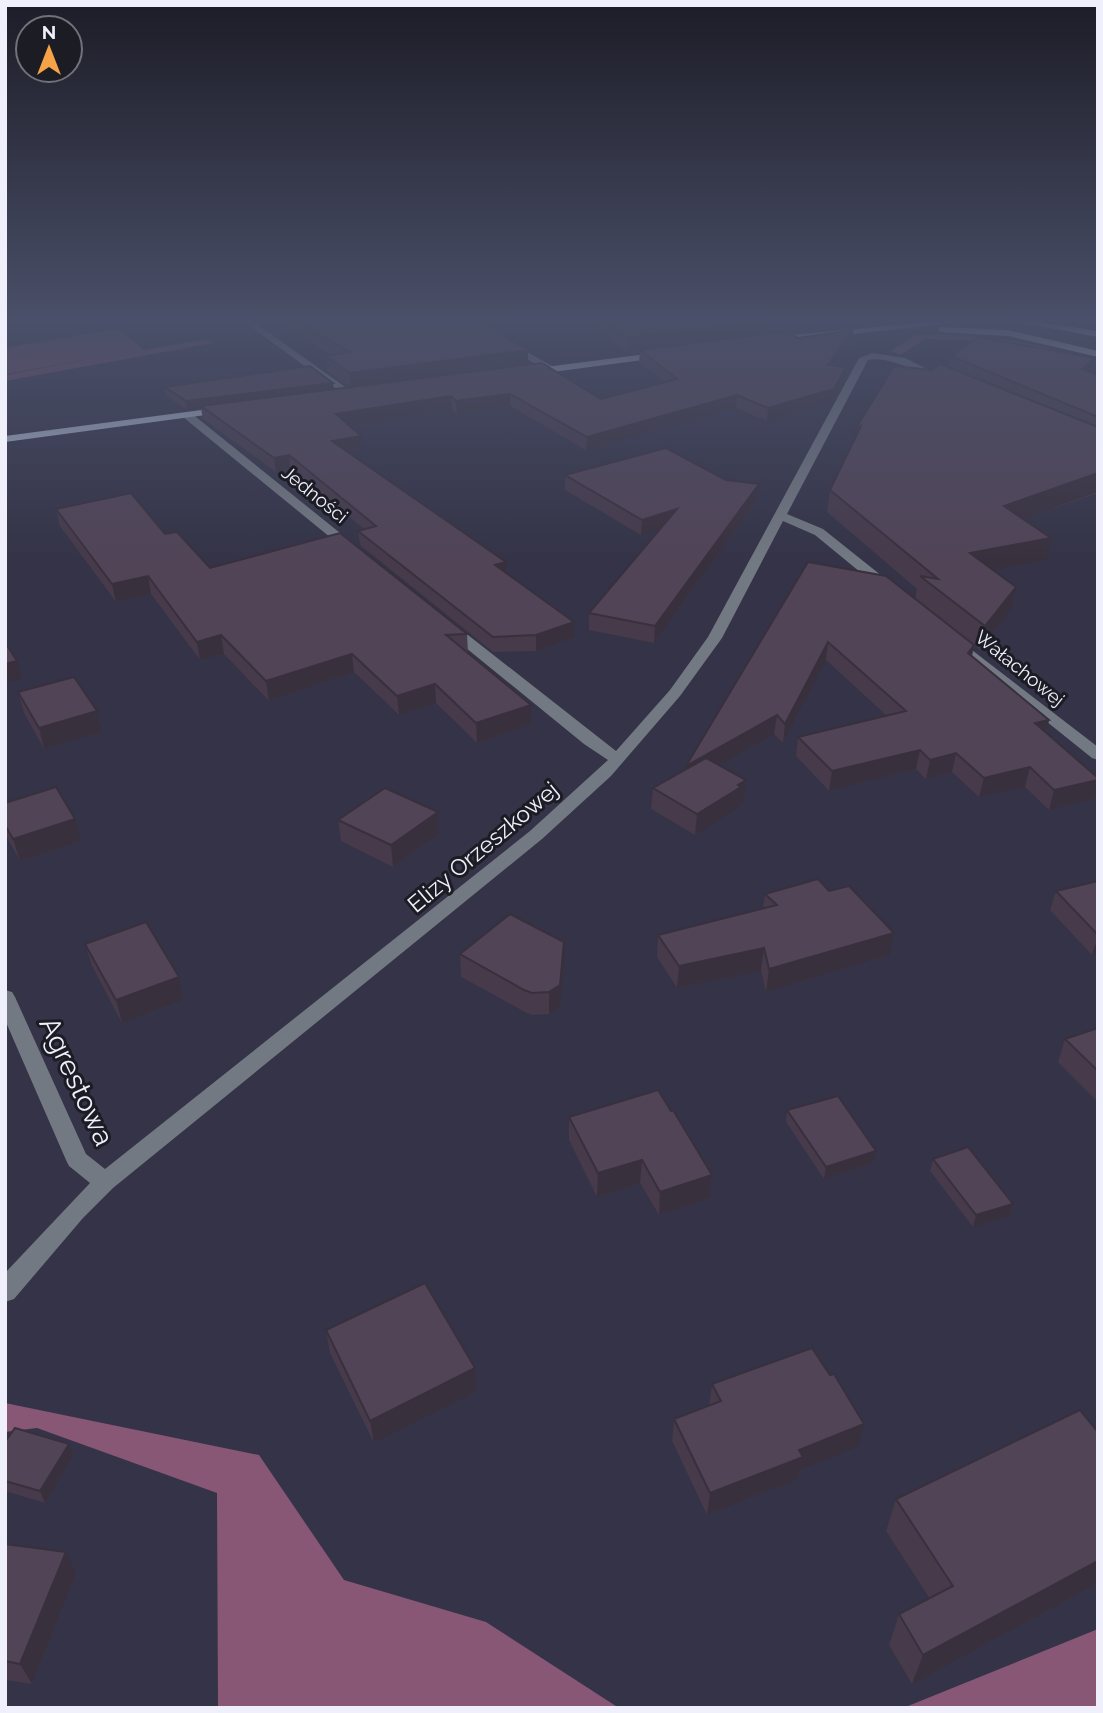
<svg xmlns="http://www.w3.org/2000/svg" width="1103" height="1713" viewBox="0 0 1103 1713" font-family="Raleway,sans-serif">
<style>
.green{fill:#764b66}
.forest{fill:#875775}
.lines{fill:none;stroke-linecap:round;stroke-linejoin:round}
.minor{fill:#737982;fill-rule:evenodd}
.major{fill:#aebbce;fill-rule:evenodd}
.wall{fill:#463a4b}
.shaded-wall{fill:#39303d}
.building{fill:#514457;stroke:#39303d;stroke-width:2}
.labels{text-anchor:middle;stroke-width:6;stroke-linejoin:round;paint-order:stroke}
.far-street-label{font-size:19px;fill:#f0f0fd;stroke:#1c1c25}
.street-label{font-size:23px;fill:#f0f0fd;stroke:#1c1c25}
.near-street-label{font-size:28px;fill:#f0f0fd;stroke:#1c1c25}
</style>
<rect width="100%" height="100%" fill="#343347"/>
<!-- green -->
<g class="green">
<path d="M119,329l25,21 62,-11 7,4 -208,38v-6l107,-20 -107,19v-26z"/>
<path d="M915,335c57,-1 109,5 163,21l-112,-16 -40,-1 -26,16 -9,-4z"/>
</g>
<!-- forest -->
<g class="forest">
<path d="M5,1403l254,52 85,125 142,42 133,86h-401l-1,-215 -180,-65 -32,4z"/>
<path d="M1098,1629v79h-195z"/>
</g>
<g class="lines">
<!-- minor -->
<g class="minor">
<path d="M244,322h10l101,72 -9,2z"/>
<path d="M509,342l45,25 2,2 -8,2 -42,-24 -2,-2z"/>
<path d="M873,353l32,5 38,19c-10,6 -50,-23 -75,-17l-81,154 36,15 69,55v6h-10l-67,-55 -32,-14 -61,117 -42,58 -69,80 -69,63 -429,349 -30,30 -69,81 -9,3v-29l85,-90 -21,-17 -3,-6 -61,-140v-30l7,2 3,5 71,157 19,15 425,-338 78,-71 -24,-16 -140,-114v-6h10l162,127 54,-61 38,-53 151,-279z"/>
<path d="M183,413h8l164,132v6h-8l-164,-134z"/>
<path d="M955,637l143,110v13l-6,-2 -142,-114v-6z"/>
</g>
<!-- major -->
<g class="major">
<path d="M927,322h31l-185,21 -5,-3 5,-3z"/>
<path d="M1018,322h21l59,9v6z"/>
<path d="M939,327l69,3 90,21v6l-90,-21 -66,-4 -3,-1z"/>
<path d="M662,352l5,3 -2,2 -135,18 -5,-3 5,-3z"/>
<path d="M224,407l5,3 -1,2 -223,30v-6z"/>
</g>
</g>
<!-- wall -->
<g class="wall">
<path d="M279,322h227l-19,4 41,38 73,35 64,-17 -26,-20 1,-11 -13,1 -39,-30h185l-1,11 26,5 55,-8 -1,12 -17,24 10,13 -13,23 -65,19 -31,-13 -150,42 -76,-44 -53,8 -5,-5 -103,16 12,11 1,13 -15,3 159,110v11l68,64 -38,14 -43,1 -133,-107 -2,-14 6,-2 -74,-61 -14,4 -73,-53 -2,-11 -14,2 -21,-15 -1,-8 169,2 16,-2 -23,-16 -1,-15 5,-1z"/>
<path d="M951,356l140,17 7,2v118l-75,26 23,41 -52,10 17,40 -31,40 -6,-5 -2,12 77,63 -3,12 52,46v10l-4,11 -45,11 -24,-23 -46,10 -27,-25 -26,7 -10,-10 -87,22 -33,-35 2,-19 89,-21 -61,-56 -43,83 -9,-9 -54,31 26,15 -2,21 -4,3 -1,4 -44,27 -44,-26 2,-21 33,-19 122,-207 107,37 2,-10 -90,-77 3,-22 102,-120 17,-3z"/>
<path d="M565,475l192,24 -103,144 -65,-13v-17l71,-84 -19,6 -76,-45z"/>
<path d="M56,509l109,25 45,34 257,66 1,19 63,72 -54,18 -41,-40 -37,12 -45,-43 -85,29 -45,-47 -24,6 -49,-66 -35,8 -56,-76z"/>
<path d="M18,692l79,19 5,21 -58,17 -20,-36z"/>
<path d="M5,803l76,38 -61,20 -15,-27z"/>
<path d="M438,812l1,22 -46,33 -52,-26 -3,-21z"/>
<path d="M1098,881v72l-6,2 -42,-45 6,-19z"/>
<path d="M765,894l124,61 -123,37 -5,-21 -84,17 -20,-31 1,-22 105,-27z"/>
<path d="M85,944l94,33 5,22 -62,24 -30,-57z"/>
<path d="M460,954l104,10 -4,44 -11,6 -17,1 -7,-3 -64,-35z"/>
<path d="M1098,1028v74l-40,-40 7,-23z"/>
<path d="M787,1110l89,41 -3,12 -49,16 -38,-57z"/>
<path d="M671,1111l41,64 -2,23 -51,17 -19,-32 -43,14 -28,-57v-23z"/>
<path d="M933,1159l80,45 -4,12 -36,11 -43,-56z"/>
<path d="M326,1330l149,38 2,23 -103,52 -44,-90z"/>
<path d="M712,1384l146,63 -58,23 -2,9 -91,36 -35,-74 2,-22 35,-14z"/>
<path d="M1098,1432v151l-186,101 -23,-39 10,-31 31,-15 -44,-68 10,-32z"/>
<path d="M5,1442l64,2 5,11 -29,48 -40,-12z"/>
<path d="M5,1544l71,30 -44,110 -27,-4z"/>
</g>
<!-- shaded-wall -->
<g class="shaded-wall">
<path d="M485,322h21l-21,5z"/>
<path d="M750,322h23l-1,11 -145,19v-14z"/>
<path d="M853,330l-1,12 -25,35 1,-12z"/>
<path d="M528,350v15l-177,23 -1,-15z"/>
<path d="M1095,358l-5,19 -8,-8z"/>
<path d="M846,367l-1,12 -13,23 -65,19 1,-13z"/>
<path d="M333,383l1,8 -133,15v2l-14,2 -1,-9z"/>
<path d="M510,394v12l-53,8 -1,-13z"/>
<path d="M737,395l-1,13 -150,42 1,-13z"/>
<path d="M451,396l1,13 -114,18 -2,-13z"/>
<path d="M861,426l-8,22 3,-20z"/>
<path d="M361,436l1,13 -29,5 -1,-13z"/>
<path d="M289,455l1,13 -14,4 -2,-14z"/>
<path d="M1098,473l-1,19 -98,36 5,-22z"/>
<path d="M759,484l-2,15 -103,144 1,-17z"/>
<path d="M677,509l-1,16 -35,10 1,-15z"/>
<path d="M1051,538l-5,22 -81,16 5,-23z"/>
<path d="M506,562v15l-11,-12z"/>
<path d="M148,576l3,18 -35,8 -4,-18z"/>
<path d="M1016,587l-5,23 -31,40 5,-24z"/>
<path d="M574,622v15l-38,14v-16z"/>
<path d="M221,635l3,19 -24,6 -3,-18z"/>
<path d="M828,642l-2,18 -43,83 2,-19z"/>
<path d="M974,645l-4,18 -2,-10z"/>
<path d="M352,654l2,18 -85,29 -3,-20z"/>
<path d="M17,661l5,18 -17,4v-19z"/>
<path d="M435,684l1,19 -37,12 -2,-19z"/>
<path d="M531,705v20l-54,18 -1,-20z"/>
<path d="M97,711l5,21 -58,17 -5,-21z"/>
<path d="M777,715l-3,19 -89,51 1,-19z"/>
<path d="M1049,720l-5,19 -9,-16z"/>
<path d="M920,750l-4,19 -87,22 3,-20z"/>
<path d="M956,753l-4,19 -26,7 4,-19z"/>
<path d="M1030,767l-5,20 -46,10 5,-19z"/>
<path d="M746,780l-2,21 -4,3 -1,4 -44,27 2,-21z"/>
<path d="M1098,780v8l-4,11 -45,11 5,-20z"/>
<path d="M438,812l1,22 -46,33 -2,-22z"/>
<path d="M75,819l6,22 -61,20 -7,-22z"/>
<path d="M894,933l-5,22 -123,37 3,-23z"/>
<path d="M1098,936v17l-6,2z"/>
<path d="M564,942v22l-4,44 -11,6v-22z"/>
<path d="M764,948l-3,23 -84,17 2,-22z"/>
<path d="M179,977l5,22 -62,24 -6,-23z"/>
<path d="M876,1151l-3,12 -49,16 2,-12z"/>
<path d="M642,1160l-2,23 -43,14 1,-24z"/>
<path d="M712,1175l-2,23 -51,17 1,-23z"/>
<path d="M1013,1204l-4,12 -36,11 3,-12z"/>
<path d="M475,1368l2,23 -103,52 -4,-22z"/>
<path d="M864,1424l-6,23 -58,23 -2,9 -91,36 3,-22 89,-43z"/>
<path d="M69,1444l5,11 -29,48 -5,-12z"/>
<path d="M66,1552l10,22 -44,110 -12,-20z"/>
<path d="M1098,1561v22l-186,101 11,-29z"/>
</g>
<!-- building -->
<g class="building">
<path d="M300,322h180l48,28 -178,23 -24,-17 24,-4z"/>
<path d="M607,322h143l-123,16z"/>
<path d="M853,330l-25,35 18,2 -12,22 -66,19 -31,-13 -150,42 -77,-43 -54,7 -5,-5 -115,18 25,22 -29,5 174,121 -11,3 79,57 -38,13 -43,2 -135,-106 18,-5 -87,-71 -15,3 -73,-52 341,-43 59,36 76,-20 -37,-29 148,-19 10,7z"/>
<path d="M978,337l117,21 -13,11 16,6v42l-147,-61z"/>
<path d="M940,364l158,63v46l-94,33 47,32 -81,15 46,34 -31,39 -65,-50 18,3 -108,-89 31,-64 -5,2 38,-62 38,4z"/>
<path d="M310,366l23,17 -147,18 -21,-14z"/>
<path d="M666,448l60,32 33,4 -104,142 -66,-13 88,-104 -35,11 -77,-45z"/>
<path d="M131,493l34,41 12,-2 33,36 130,-35 127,101 -21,1 85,70 -55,18 -41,-39 -38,12 -45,-42 -86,27 -45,-46 -24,7 -49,-66 -36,8 -56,-75z"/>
<path d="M808,562l78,14 88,69 -6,8 81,67 -14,3 63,55v2l-44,10 -24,-23 -46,11 -28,-25 -26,7 -10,-10 -88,21 -34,-34 108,-26 -78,-69 -43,82 -8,-9 -91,51z"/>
<path d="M5,642l12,19 -12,3z"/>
<path d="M74,677l23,34 -58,17 -21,-36z"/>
<path d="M706,758l40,22 -8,5 3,2 -44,27 -44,-26z"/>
<path d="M56,787l19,32 -62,20 -8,-14v-22z"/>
<path d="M385,788l53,24 -47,33 -53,-25z"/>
<path d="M818,879l11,12 20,-5 45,47 -125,36 -5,-21 -85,18 -21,-31 119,-30 -12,-11z"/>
<path d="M1098,881v54l-42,-44z"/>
<path d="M510,914l54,28 -4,43 -11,7 -17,1 -8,-3 -64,-36z"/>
<path d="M146,922l33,55 -63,23 -31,-56z"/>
<path d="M1098,1028v43l-33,-32z"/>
<path d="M658,1090l13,21 2,-1 39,65 -52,17 -18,-32 -44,13 -29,-56z"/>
<path d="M838,1096l38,55 -50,16 -39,-57z"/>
<path d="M968,1147l45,57 -37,11 -43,-56z"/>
<path d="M425,1283l50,85 -105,53 -44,-91z"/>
<path d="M812,1348l18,27 4,-1 30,50 -65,26 4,7 -93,36 -36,-74 47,-18 -9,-17z"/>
<path d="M1080,1410l18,22v129l-175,94 -24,-41 54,-28 -57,-87z"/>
<path d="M15,1428l54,16 -29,47 -35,-10v-39z"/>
<path d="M5,1544l61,8 -46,112 -15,-3z"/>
</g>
<!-- sky -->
<linearGradient id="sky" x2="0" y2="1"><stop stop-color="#1d1c27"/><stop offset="0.57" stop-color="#4a5069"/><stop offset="1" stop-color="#4a5069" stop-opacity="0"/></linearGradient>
<rect width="1103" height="562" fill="url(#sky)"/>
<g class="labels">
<!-- far-street labels -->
<g class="far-street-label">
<text transform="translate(315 494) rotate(39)" y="7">Jedności</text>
<text transform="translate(1020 668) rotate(39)" y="7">Wałachowej</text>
</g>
<!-- street labels -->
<g class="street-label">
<text transform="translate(483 847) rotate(-40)" y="8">Elizy Orzeszkowej</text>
</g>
<!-- near-street labels -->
<g class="near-street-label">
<text transform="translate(77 1081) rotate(65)" y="10">Agrestowa</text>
</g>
</g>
<!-- border -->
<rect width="1103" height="1713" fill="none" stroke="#f0f0fd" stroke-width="14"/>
<!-- north arrow -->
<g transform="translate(49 49)"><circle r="33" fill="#1c1c25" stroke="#71717b" stroke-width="2"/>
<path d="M0-5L12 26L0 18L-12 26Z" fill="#f6a247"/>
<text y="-10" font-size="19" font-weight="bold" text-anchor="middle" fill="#f0f0fd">N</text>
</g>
</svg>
